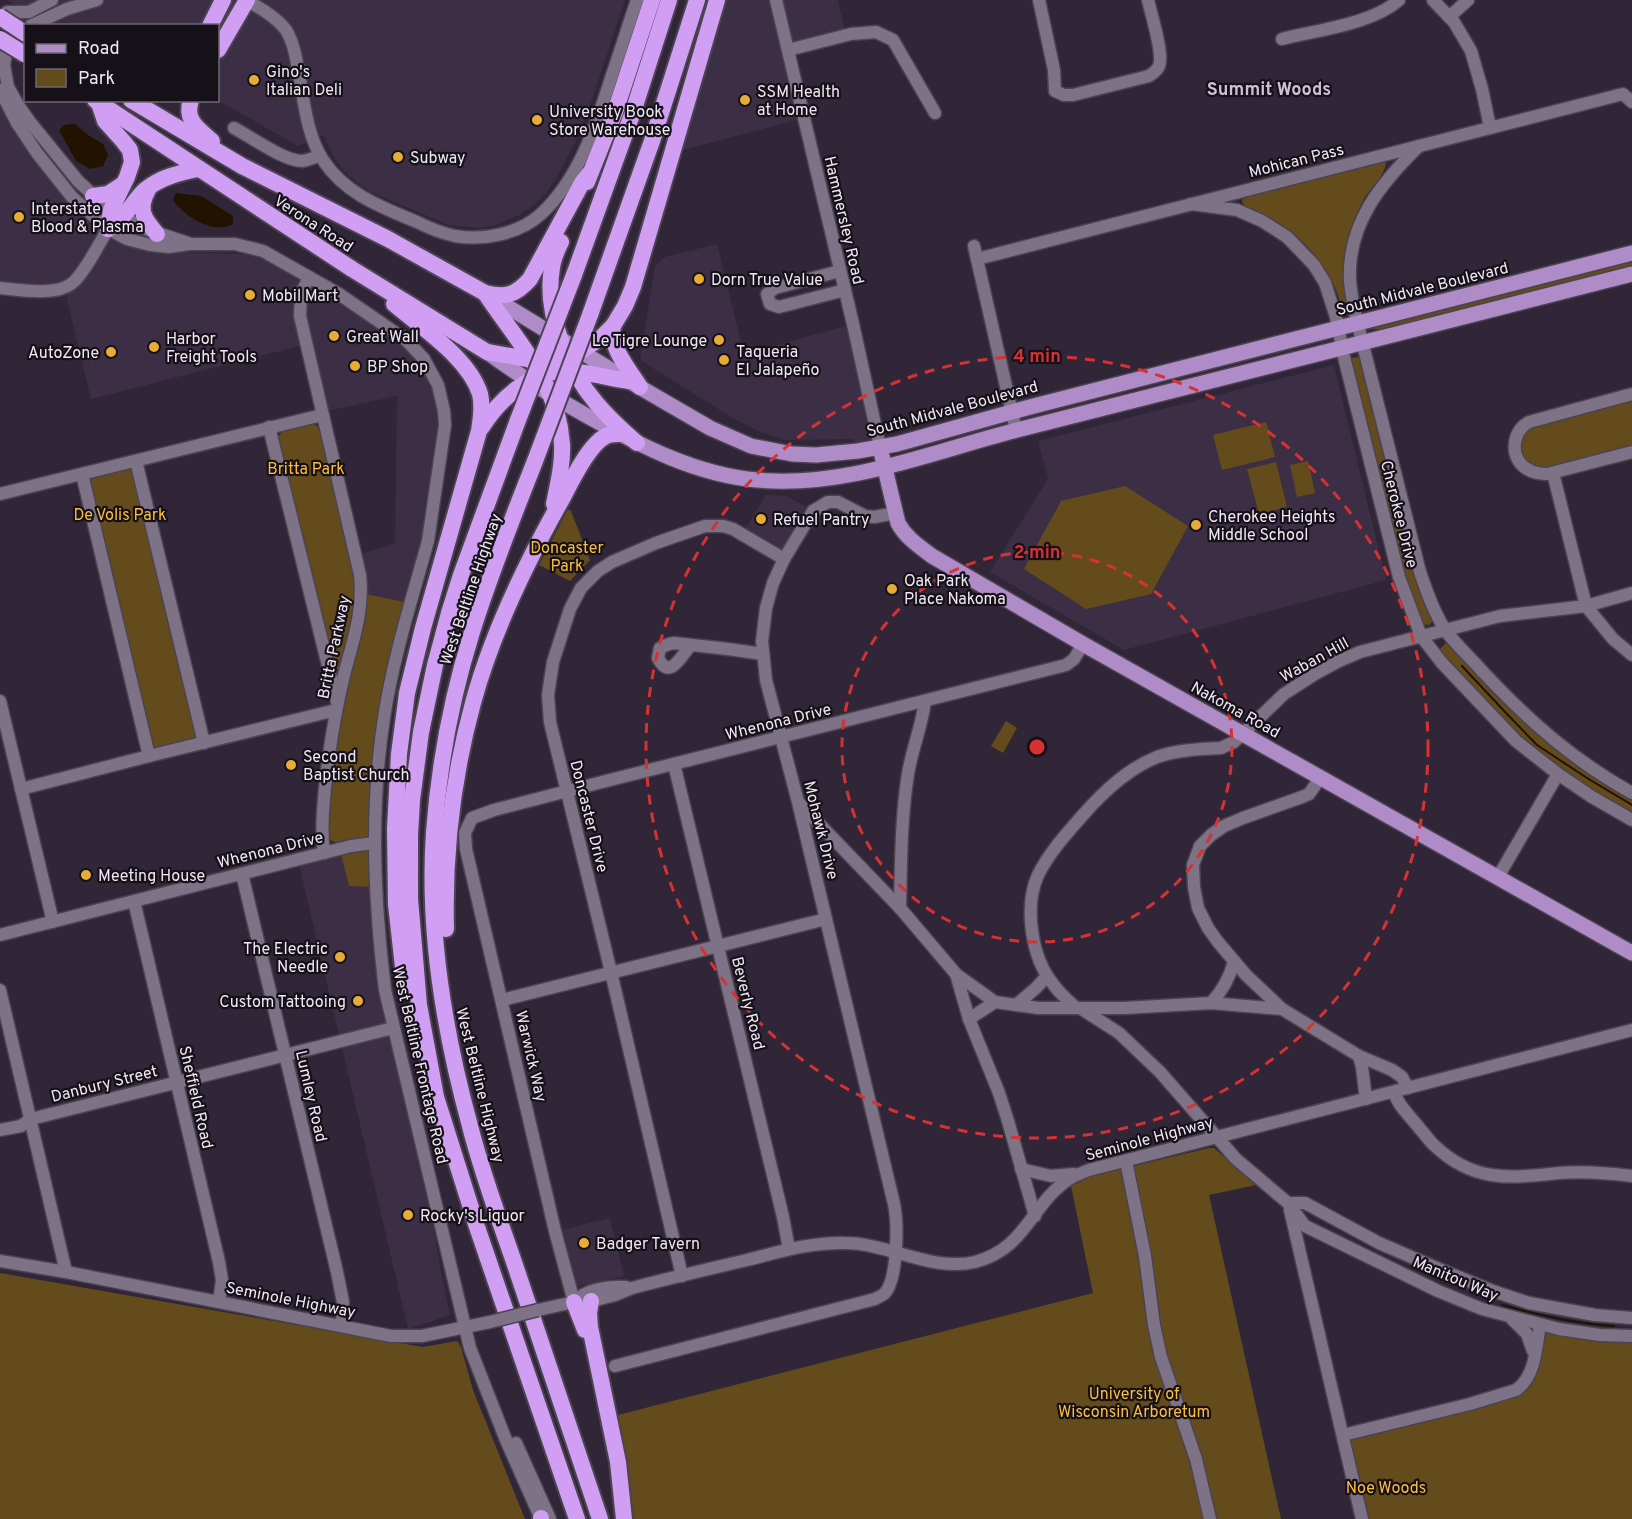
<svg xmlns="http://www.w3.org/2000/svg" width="1632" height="1519" viewBox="0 0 1632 1519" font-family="Overpass,sans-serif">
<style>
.built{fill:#3c2f45}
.green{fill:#644b1c}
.water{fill:#221300}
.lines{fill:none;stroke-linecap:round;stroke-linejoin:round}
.stream{stroke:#221300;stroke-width:2}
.minor-casing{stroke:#4c4351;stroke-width:15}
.major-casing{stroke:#4c4351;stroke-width:18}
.highway-casing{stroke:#4c4351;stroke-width:20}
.minor{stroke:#7e7286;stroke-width:12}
.major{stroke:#af8cc7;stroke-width:15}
.highway{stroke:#d09ef2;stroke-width:16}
.minor-bridge-casing{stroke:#4c4351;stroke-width:15;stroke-linecap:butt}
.highway-bridge-casing{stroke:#4c4351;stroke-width:20;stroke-linecap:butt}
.minor-bridge{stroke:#7e7286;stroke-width:12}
.highway-bridge{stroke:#d09ef2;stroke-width:16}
.ring{fill:none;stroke:#d73232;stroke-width:3;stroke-dasharray:10 8}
.poi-dot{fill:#e6ac36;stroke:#161119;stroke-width:2}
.labels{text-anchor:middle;stroke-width:4.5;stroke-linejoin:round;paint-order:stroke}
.poi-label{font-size:16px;fill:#efe8f4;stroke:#161119;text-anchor:start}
.street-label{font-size:16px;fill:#efe8f4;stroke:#161119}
.park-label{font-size:16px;fill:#fdbe40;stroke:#161119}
.neighbourhood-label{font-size:18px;font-weight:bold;fill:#ccc0d6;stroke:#161119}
.centre{fill:#d73232;stroke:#161119;stroke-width:3}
.ring-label{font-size:18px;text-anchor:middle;font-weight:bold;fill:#d73232;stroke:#161119;stroke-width:4.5;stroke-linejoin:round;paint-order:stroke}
</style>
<rect width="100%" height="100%" fill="#302637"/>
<!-- built -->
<g class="built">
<path d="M7,0h618l-34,102 -14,37 -20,38 -10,15 -14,14 -14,9 -26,11 -16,2 -28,-3 -76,-32 -13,-8 -16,-14 -9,-12 -12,-24 -25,11 -79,-45 -22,2 -5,-2 26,-1v-74l-171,-1z"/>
<path d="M723,0h115l8,35 -58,15 16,68 -121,32z"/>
<path d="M0,104l8,19 14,21 44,57 26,24 23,17 31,9 99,3 15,4 22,10 97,60 25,19 16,19 10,16 7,30v22l-5,49 -6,18 -3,35 -19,66 -38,-8 -6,-40 35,-10 2,-148 -70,15 -16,-68 -220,56 -24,-99 3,-14 -70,2z"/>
<path d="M717,244l27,110 109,-30 27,123 -22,4 -5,-12 -66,1 -24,-7 -32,-16 -91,-57 15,-94 10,-9z"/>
<path d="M1334,365l52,215 -262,70 -134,-78 58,-93 -10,-38z"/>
<path d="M766,495l21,1 26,15 -29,48 -42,-25z"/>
<path d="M341,854l8,32 21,1 9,108 52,216 10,61 9,43 -42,14 -109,-465z"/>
<path d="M610,1218l14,58 -47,11 -15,-57z"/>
</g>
<!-- green -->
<g class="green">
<path d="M1382,161l4,2c-2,14 -15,24 -22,36 -23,42 -20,67 -14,113l-6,2c-3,-8 -5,-18 -9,-26 -12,-28 -36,-53 -61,-68 -10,-6 -26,-8 -32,-18l2,-7z"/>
<path d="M1632,257v9l-249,63h-11l10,-7z"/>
<path d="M1357,357h6l70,264 -4,4 -9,-1 -19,-53 -50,-208 1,-5z"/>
<path d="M1632,398v50l-92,22c-5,-3 -13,-5 -16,-10 -8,-11 -5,-22 2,-32z"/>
<path d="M1266,422l9,35 -53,13 -9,-35z"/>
<path d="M308,423l8,2 4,5 32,135 5,30 -3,20 -14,54h-7l-56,-228c5,-16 17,-15 31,-18z"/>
<path d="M1308,461l7,32 -18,4 -7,-32z"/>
<path d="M1276,462l11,45 -28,7 -12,-45z"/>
<path d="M126,469l5,1 4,4 62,259 -2,4 -3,3 -34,8 -4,-1 -4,-3 -60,-264 3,-3z"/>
<path d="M1125,486l63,40 -37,68 -65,15 -62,-40 37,-68z"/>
<path d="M568,509l3,2 19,49 -20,21 -31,-16z"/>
<path d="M366,594l38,8 -19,73 -5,24 -9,96 -1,92 -21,-1 -11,-43 -8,-3 -4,-8 11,-91 13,-68 16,-61z"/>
<path d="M1447,642l5,3 77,78 103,73v19l-67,-41 -45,-36 -78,-80 -2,-9z"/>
<path d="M1006,721l11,7 -14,25 -12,-7z"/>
<path d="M1209,1148h5l42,37 -47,10 72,324h-647l-16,-104 475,-122 -22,-107 21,-10z"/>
<path d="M0,1273l423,74 34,-6 4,6 12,43 52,129h-525z"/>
<path d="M1540,1325l92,11v183h-264l-19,-79 48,-11 12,-10 113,-33z"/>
</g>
<!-- water -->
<g class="water">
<path d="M75,124l13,11 15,9 5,11 -5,11 -13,3 -14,-8 -17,-31 5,-5z"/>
<path d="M176,193l25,3 32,20v8c-20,11 -48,-7 -60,-24z"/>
</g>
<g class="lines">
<!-- stream -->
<g class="stream">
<path d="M1462,666l44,47 31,32 50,33 45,27"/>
<path d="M1502,1305c37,10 74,19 112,21"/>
</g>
<!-- minor casing -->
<g class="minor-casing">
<g id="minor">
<path d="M246,0c14,8 30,17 40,30 7,11 10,26 12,39 6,30 8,65 25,91 22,34 58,47 94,62 12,6 24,11 38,14 28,5 64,-2 86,-22 38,-35 55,-88 70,-136 9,-26 17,-52 26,-78"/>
<path d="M776,0l77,324 27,123"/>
<path d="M1039,0l15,70 1,21 9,4h9l76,-19c4,-3 8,-5 10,-10 5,-12 -8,-52 -11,-66"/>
<path d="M1433,0l21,22 17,29 11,38 8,38"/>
<path d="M7,12h22l23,-12"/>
<path d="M1449,17l19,-17"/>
<path d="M30,26l37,-17 30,-9"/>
<path d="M1282,39c36,-9 90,-15 117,-39"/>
<path d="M8,42l-4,23 4,22 10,18 12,17 48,59 27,25 38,22 45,15"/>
<path d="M788,50l63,-16 25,-2 17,8 42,73"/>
<path d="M0,90l17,33 20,30 35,44 36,32 19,10 23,6 19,2 20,-3h46l28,7 76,43 67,46 18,19 14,26 6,26 1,14 -17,116c-16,58 -35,117 -44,177 -14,90 -10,181 1,272l85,358 36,92 35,79"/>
<path d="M234,128c17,9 50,33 68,33 7,-1 12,-3 18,-6"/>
<path d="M1419,146c-38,37 -72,78 -69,135 1,11 3,22 5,32l65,259c6,18 15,43 26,59 10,14 25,27 37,41 46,49 90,88 149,121"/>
<path d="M1191,204l46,6 25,11 25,16 27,28 11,18 11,34 8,40 55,220 22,59 21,27 74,78 42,33 34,23 40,23"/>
<path d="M974,246l42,184"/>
<path d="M977,259l646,-165 9,8"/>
<path d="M840,271l-65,17 -8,6 3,10 9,3 66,-17"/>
<path d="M309,277l-8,17 -1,22 60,259c4,36 -7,65 -16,100 -9,37 -15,75 -19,113 -2,22 -4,43 -1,65"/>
<path d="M0,288c19,2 55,8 71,-4 12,-8 29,-42 37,-55"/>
<path d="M1632,394l-103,28c-15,8 -19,29 -8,42 7,8 17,10 26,10l85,-22"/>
<path d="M269,427l68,275"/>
<path d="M136,461l68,282"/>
<path d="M1553,473l33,133 27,33 19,16"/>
<path d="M82,474l67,282"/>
<path d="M0,494l322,-79"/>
<path d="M691,645c-9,9 -21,37 -33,13l2,-10 9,-4 5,-1 54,6 35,5"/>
<path d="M0,701l53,221"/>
<path d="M674,764l109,453 6,32"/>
<path d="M1321,777l-12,17 -7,3 -59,21 -19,8 -13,9 -11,11 -7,19 1,22 4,21 10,20 10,14 28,33 36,34 77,47 33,14 10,7 6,11"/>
<path d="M21,789l128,-33 187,-46"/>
<path d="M799,803l101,105 56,66 39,28 43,6h42l39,25 41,39 76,87 52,44 17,23 133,65 44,18 77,20 41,6 32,1"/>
<path d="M242,874l95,398 6,30 -1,24"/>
<path d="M1498,877l60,-103"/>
<path d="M134,901l85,361 3,18 -3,22"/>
<path d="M900,908c1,-45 1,-91 8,-134 4,-25 14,-48 17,-73"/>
<path d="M0,935l351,-89 23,-3"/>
<path d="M956,974l13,45 30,74 9,28 27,95"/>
<path d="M0,990l66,282"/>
<path d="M502,1000l324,-81"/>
<path d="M1211,1003c12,-13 19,-25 23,-42"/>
<path d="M1016,1005l20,-17 11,-12"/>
<path d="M1075,1007c-7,-7 -16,-14 -22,-23 -22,-27 -29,-78 -15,-109 11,-22 28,-41 44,-59 21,-24 45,-47 75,-59 20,-7 42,-8 64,-9l13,-6 50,-48 31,-20 24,-13 21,-9 140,-36 86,-10 46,-13"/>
<path d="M1080,1008h44l87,-5 71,6"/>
<path d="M969,1019l26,-17"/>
<path d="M1359,1056l3,11 4,32"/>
<path d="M1394,1092c4,14 17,25 26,37 5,5 9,12 15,17 39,37 75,32 124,27 24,-2 49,0 73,3"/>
<path d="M0,1130l21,-4 10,-7 362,-91"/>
<path d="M1126,1161l19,95 9,69 7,32 35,102 14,60"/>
<path d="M1021,1169l30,7 23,-2"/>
<path d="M1288,1203h17l74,40 60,26 54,22 36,12 66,12 37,3"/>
<path d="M1290,1210l72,309"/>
<path d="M0,1261l66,11 325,64h31l68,-14"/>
<path d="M682,1276l-71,-304 -61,-250 -2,-27 5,-33 17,-53 11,-21 17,-17 14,-9 44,-19 49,-17h18l10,3 51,30"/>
<path d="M574,1302l-19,-71 -89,-382 -1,-16 7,-15 22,-8 112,-29 460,-116 8,-6 9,-15"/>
<path d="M574,1302c11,-13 35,-16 52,-15"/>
<path d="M538,1310l36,-8h14l27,-7 17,-7c38,-10 76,-19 115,-28 32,-8 64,-18 98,-17 43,0 86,29 130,19 51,-13 56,-58 94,-83 6,-4 13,-6 20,-9l543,-140"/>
<path d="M1512,1319l15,15 6,17"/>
<path d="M615,1366l260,-67c2,-1 8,-4 9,-5 14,-13 14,-71 10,-90l-96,-402 -32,-122 -4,-39 4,-33 7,-25 11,-24 29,-48 15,-9h10l27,14 9,1 22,-4"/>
<path d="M1343,1435l127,-31 46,-14c20,-14 20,-43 24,-65"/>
<path d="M516,1443l34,76"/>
</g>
</g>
<!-- major casing -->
<g class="major-casing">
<g id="major">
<path d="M485,293l144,88 81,47 41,18 41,8 24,1 42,-4 39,-7 133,-37 602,-154"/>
<path d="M487,352c33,24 66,45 102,65 52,29 108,58 168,63 92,9 184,-32 272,-53 201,-50 402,-102 603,-153"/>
<path d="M882,456l16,67c8,15 21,23 34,33l151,88 549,309"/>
</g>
</g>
<!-- highway casing -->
<g class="highway-casing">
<g id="highway">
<path d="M210,26l13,-26"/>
<path d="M218,50l29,-50"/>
<path d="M95,100l257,169 135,83 46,8 21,-1 27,-8 20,-13 12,-12 12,-20 8,-19 84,-287"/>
<path d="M131,100l111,66 146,73 97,54c21,5 31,2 45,-14l52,-96 7,-9"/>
<path d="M191,100c-7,20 7,29 21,41"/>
<path d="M99,103l6,18 18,20 7,9 2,12 -5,15 -16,33 -3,19"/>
<path d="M587,182l28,-70 37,-112"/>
<path d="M148,190c-11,20 -4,29 9,44"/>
<path d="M93,196l15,-2 14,-9"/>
<path d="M108,229c5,-4 10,-8 15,-13 8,-8 14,-19 22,-26 16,-13 34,-17 53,-21"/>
<path d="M561,242c-4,8 -8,17 -9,26 -8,45 16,102 45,136 12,14 26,27 40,39"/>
<path d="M574,275l60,-166 35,-109"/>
<path d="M485,293c32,49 73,88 77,151 1,20 -4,40 -8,60"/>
<path d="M394,304c28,24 75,54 86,90 3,12 1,25 -1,37l-56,197 -16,65 -8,61 -4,75 1,75 7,63 5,22"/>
<path d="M590,315l62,-174 45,-141"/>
<path d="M613,326c-5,19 17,45 27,61"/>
<path d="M518,420l-57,155 -12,38 -14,52 -14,67 -9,68 -2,35v64l9,106 17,92 41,130 100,292"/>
<path d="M482,427c17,-27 47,-55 82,-56 21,0 44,7 65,10"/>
<path d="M535,461c-22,56 -45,113 -63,171 -20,64 -33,133 -38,200 -7,99 10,199 36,294 12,48 30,95 46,142 28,84 56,167 84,251"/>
<path d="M446,929c-2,-75 7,-153 27,-226 19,-71 53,-140 89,-204 9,-17 27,-55 44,-63 4,-2 9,-2 13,-2"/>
<path d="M591,1301l-2,12 1,14 28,135 6,57"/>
<path d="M574,1302l11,28"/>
<path d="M541,1518v1"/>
</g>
</g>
<!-- minor -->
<use href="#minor" class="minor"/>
<!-- major -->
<use href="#major" class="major"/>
<!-- highway -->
<use href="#highway" class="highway"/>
<!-- minor-bridge casing -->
<g class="minor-bridge-casing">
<path id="minor-bridge" d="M490,1322l48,-12"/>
</g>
<!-- highway-bridge casing -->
<g class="highway-bridge-casing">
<g id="highway-bridge">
<path d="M0,17l26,17"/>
<path d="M0,39l26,16"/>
<path d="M518,420l56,-145"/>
<path d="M535,461l55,-146"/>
</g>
</g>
<!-- minor-bridge -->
<use href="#minor-bridge" class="minor-bridge"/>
<!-- highway-bridge -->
<use href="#highway-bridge" class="highway-bridge"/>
</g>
<!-- distance rings -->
<g class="ring">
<circle cx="1037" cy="747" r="195"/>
<circle cx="1037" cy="747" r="391"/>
</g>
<!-- markers -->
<g class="poi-dot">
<circle cx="254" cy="80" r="6"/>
<circle cx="745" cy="100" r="6"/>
<circle cx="537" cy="120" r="6"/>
<circle cx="398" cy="157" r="6"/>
<circle cx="19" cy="217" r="6"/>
<circle cx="699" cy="279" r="6"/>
<circle cx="250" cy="295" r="6"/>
<circle cx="334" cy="336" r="6"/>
<circle cx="719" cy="340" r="6"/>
<circle cx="154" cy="347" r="6"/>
<circle cx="111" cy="352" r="6"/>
<circle cx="724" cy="360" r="6"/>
<circle cx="355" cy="366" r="6"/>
<circle cx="761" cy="519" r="6"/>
<circle cx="1196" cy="525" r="6"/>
<circle cx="892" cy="589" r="6"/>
<circle cx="291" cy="765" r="6"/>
<circle cx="86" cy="875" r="6"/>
<circle cx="340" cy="957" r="6"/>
<circle cx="358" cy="1001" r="6"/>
<circle cx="408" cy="1215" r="6"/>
<circle cx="584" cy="1243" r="6"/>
</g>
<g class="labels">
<!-- poi labels -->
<g class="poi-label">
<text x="266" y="77">Gino's<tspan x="266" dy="18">Italian Deli</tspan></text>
<text x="757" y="97">SSM Health<tspan x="757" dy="18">at Home</tspan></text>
<text x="549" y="117">University Book<tspan x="549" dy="18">Store Warehouse</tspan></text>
<text x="410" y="163">Subway</text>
<text x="31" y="214">Interstate<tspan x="31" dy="18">Blood &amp; Plasma</tspan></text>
<text x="711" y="285">Dorn True Value</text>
<text x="262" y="301">Mobil Mart</text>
<text x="346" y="342">Great Wall</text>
<text x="166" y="344">Harbor<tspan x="166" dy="18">Freight Tools</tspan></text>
<text x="707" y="346" text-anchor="end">Le Tigre Lounge</text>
<text x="736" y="357">Taqueria<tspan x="736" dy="18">El Jalapeño</tspan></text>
<text x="99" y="358" text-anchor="end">AutoZone</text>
<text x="367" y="372">BP Shop</text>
<text x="1208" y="522">Cherokee Heights<tspan x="1208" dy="18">Middle School</tspan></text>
<text x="773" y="525">Refuel Pantry</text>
<text x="904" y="586">Oak Park<tspan x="904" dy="18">Place Nakoma</tspan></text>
<text x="303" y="762">Second<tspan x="303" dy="18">Baptist Church</tspan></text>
<text x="98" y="881">Meeting House</text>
<text x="328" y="954" text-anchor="end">The Electric<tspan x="328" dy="18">Needle</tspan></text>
<text x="346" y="1007" text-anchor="end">Custom Tattooing</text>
<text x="420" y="1221">Rocky's Liquor</text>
<text x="596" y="1249">Badger Tavern</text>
</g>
<!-- street labels -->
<g class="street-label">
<text transform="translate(1296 160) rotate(-14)" y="6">Mohican Pass</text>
<text transform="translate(845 220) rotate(77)" y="6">Hammersley Road</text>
<text transform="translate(314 223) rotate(33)" y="6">Verona Road</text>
<text transform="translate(1422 288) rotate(-14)" y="6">South Midvale Boulevard</text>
<text transform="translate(952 408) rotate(-15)" y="6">South Midvale Boulevard</text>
<text transform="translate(1400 514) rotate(76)" y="6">Cherokee Drive</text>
<text transform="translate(470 589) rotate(-71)" y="6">West Beltline Highway</text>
<text transform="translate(333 647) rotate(-78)" y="6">Britta Parkway</text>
<text transform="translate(1314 659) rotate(-29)" y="6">Waban Hill</text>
<text transform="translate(1236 709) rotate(29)" y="6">Nakoma Road</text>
<text transform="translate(778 721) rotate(-14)" y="6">Whenona Drive</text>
<text transform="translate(590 816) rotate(76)" y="6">Doncaster Drive</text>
<text transform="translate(822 830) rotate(76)" y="6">Mohawk Drive</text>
<text transform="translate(270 849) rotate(-14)" y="6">Whenona Drive</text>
<text transform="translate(749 1003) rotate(76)" y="6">Beverly Road</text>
<text transform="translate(532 1056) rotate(77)" y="6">Warwick Way</text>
<text transform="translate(421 1065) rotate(77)" y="6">West Beltline Frontage Road</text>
<text transform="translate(104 1083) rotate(-14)" y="6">Danbury Street</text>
<text transform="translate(481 1085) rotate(76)" y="6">West Beltline Highway</text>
<text transform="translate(312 1096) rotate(77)" y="6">Lumley Road</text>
<text transform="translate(197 1097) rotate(77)" y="6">Sheffield Road</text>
<text transform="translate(1149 1138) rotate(-15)" y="6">Seminole Highway</text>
<text transform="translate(1456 1278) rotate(23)" y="6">Manitou Way</text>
<text transform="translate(291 1299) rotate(11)" y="6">Seminole Highway</text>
</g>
<!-- park labels -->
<g class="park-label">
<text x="306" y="474">Britta Park</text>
<text x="120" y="520">De Volis Park</text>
<text x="567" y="553">Doncaster<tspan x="567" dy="18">Park</tspan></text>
<text x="1134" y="1399">University of<tspan x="1134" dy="18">Wisconsin Arboretum</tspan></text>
<text x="1386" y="1493">Noe Woods</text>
</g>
<!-- neighbourhood labels -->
<g class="neighbourhood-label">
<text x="1269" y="95">Summit Woods</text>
</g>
</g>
<circle cx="1037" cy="747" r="9" class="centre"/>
<g class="ring-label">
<text x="1037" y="362">4 min</text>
<text x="1037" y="558">2 min</text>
</g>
<!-- legend -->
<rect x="24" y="24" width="195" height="78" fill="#161119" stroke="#6d6771" stroke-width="1.5"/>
<rect x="36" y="44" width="30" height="9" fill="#af8cc7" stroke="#6d6771" stroke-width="1.5"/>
<text x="78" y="54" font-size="18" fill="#efe8f4">Road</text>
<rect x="36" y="69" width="30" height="18" fill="#644b1c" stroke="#6d6771" stroke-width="1.5"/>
<text x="78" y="84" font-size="18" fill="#efe8f4">Park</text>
</svg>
